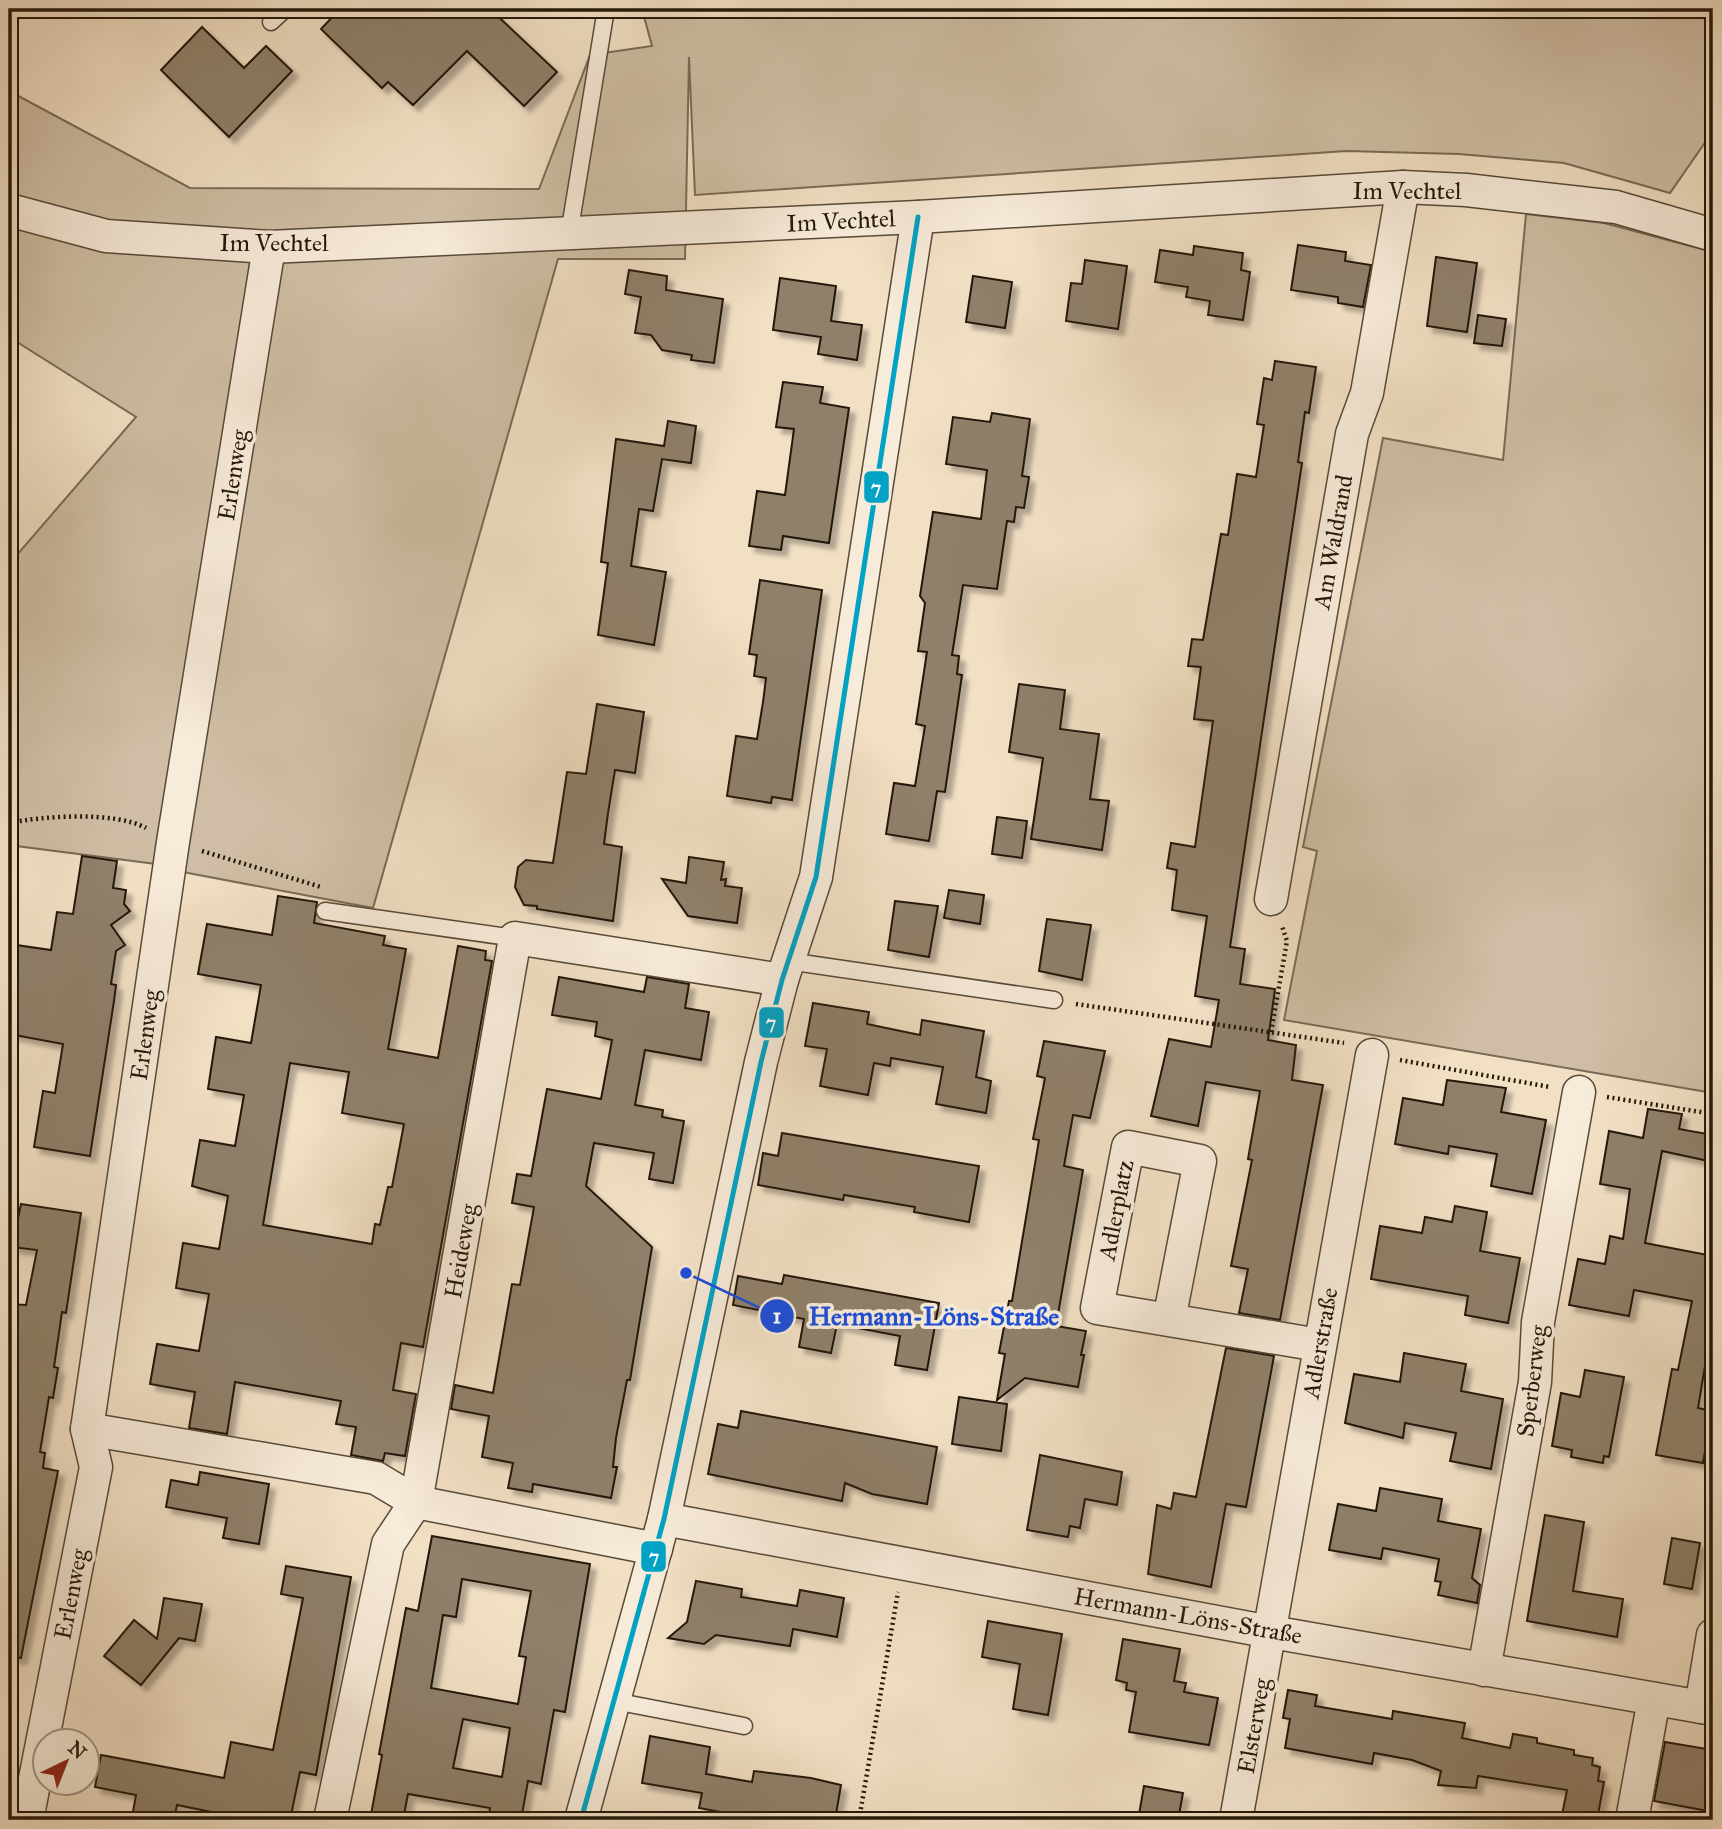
<svg xmlns="http://www.w3.org/2000/svg" width="1722" height="1829" viewBox="0 0 1722 1829" font-family="'IM FELL Great Primer',serif">
<style>
.green{fill:#cfbea5;stroke:#796b57;stroke-width:2}
.building{fill:#8f806b;stroke:#231809;stroke-width:2;fill-rule:evenodd;filter:url(#shadow)}
.lines{fill:none;stroke-linecap:round;stroke-linejoin:round}
.service-casing{stroke:#574a38;stroke-width:19}
.minor-casing{stroke:#574a38;stroke-width:35}
.path{stroke:#231809;stroke-width:4.5;stroke-dasharray:2 3.5;stroke-linecap:butt}
.service{stroke:#f7ebd9;stroke-width:16}
.minor{stroke:#f7ebd9;stroke-width:32}
.bus-1-casing{stroke:#f7ebd9;stroke-width:10}
.bus-1{stroke:#02a2c4;stroke-width:5}
.labels{text-anchor:middle;stroke-width:7;stroke-linejoin:round;paint-order:stroke}
.street-label{font-size:24px;fill:#231809;stroke:#f7ebd9}
.leader{fill:none;stroke:#1d4ed8;stroke-width:2.5}
.callout-dot{fill:#1d4ed8;stroke:#f7ebd9;stroke-width:2.5}
.mark-label{font-size:21px;text-anchor:middle;font-weight:bold;fill:#fff}
.callout-label{font-size:26px;text-anchor:middle;font-weight:bold;fill:#1d4ed8;stroke:#f7ebd9;stroke-width:7;stroke-linejoin:round;paint-order:stroke}
.line-badge{stroke:#f7ebd9;stroke-width:2.5}
.badge-label{font-size:19px;text-anchor:middle;font-weight:bold;fill:#fff}
</style>
<defs>
<filter id="shadow"><feDropShadow dx="6" dy="6" stdDeviation="2" flood-color="#0004"/></filter>
</defs>
<rect width="100%" height="100%" fill="#f2e0c5"/>
<filter id="stains"><feTurbulence type="fractalNoise" baseFrequency=".00286" numOctaves="4"/><feColorMatrix values="0 0 0 0 .2 0 0 0 0 .09 0 0 0 0 .02 0 0 0 .5 -.17"/></filter>
<radialGradient id="worn" r=".72"><stop offset=".6" stop-color="#630" stop-opacity="0"/><stop offset="1" stop-color="#630" stop-opacity=".3"/></radialGradient>
<!-- green -->
<g class="green">
<path d="M642,9h1071v122l-43,62 -106,-30 -105,-9 -113,-3 -651,44 -6,-138 -4,202h-127l-185,649 -185,-35 -32,-9 -147,-19v-281l127,-147 -127,-80v-246l181,97 349,1 51,-134 62,-9z"/>
<path d="M1526,214l78,9 109,29v841l-429,-73 33,-169 -14,-4 80,-409 120,22z"/>
</g>
<!-- building -->
<g class="building">
<path d="M340,9h150l67,63 -33,34 -57,-55 -54,54 -25,-23 -6,6 -61,-59z"/>
<path d="M202,27l42,41 22,-22 26,25 -63,66 -68,-67z"/>
<path d="M1298,245l48,7 -1,9 26,4 -8,42 -25,-4v-6l-47,-7z"/>
<path d="M1194,246l49,7 -2,17 9,2 -7,48 -35,-5 2,-14 -24,-4 2,-10 -33,-5 5,-32 33,5z"/>
<path d="M1436,257l41,6 -10,69 -40,-6z"/>
<path d="M1085,260l42,6 -9,63 -52,-8 5,-38 11,1z"/>
<path d="M629,270l38,6 -1,14 57,9 -9,64 -23,-3 1,-5 -30,-5 -11,-15 -16,-2 6,-36 -16,-3z"/>
<path d="M973,276l39,6 -7,46 -39,-6z"/>
<path d="M780,278l56,8 -5,35 31,4 -5,35 -39,-6 3,-17 -48,-7z"/>
<path d="M1478,315l28,4 -4,27 -28,-3z"/>
<path d="M1275,361l41,6 -7,46 -4,-1 -7,50 4,1 -72,484 15,2 -5,35 35,5 -7,51 28,5 -4,35 31,5 -43,235 -41,-7 9,-44 -17,-3 21,-106 -4,-1 12,-68 -54,-9 -8,44 -47,-10 18,-77 42,8 8,-47 -24,-4 12,-80 -35,-6 5,-40 -10,-2 4,-25 24,4 18,-126 -19,-2 7,-52 -13,-1 4,-27 11,1 18,-106 7,1 9,-61 19,3 8,-52 -7,-1 7,-46 8,2z"/>
<path d="M783,382l40,5 -3,16 29,5 -20,135 -46,-7 -2,14 -32,-4 8,-55 28,4 9,-66 -18,-2z"/>
<path d="M992,413l38,6 -8,57 7,1 -5,31 -8,-1 -2,15 -7,-1 -10,68 -34,-4 -11,70 7,1 -2,18 5,1 -17,117 -8,-1 -8,50 -43,-7 8,-51 21,3 10,-60 -9,-2 11,-72 -9,-1 7,-48 -5,-7 13,-84 48,7 6,-49 -41,-6 7,-47 37,5z"/>
<path d="M668,421l28,5 -5,37 -29,-4 -9,52 -14,-2 -8,57 35,6 -12,73 -56,-10 10,-72 -7,-1 15,-123 48,7z"/>
<path d="M760,580l62,10 -30,210 -20,-3 -1,6 -44,-7 9,-60 21,3 6,-37 3,-24 -12,-2 3,-21 -8,-1z"/>
<path d="M1019,684l46,6 -5,39 39,5 -9,65 19,2 -7,49 -71,-11 12,-81 -34,-6z"/>
<path d="M597,704l47,8 -9,61 -20,-3 -7,43 -4,31 18,3 -9,74 -76,-12v-3l-13,-1 -9,-18 3,-20 8,-7 27,3 14,-91 19,2z"/>
<path d="M997,817l30,4 -5,37 -30,-4z"/>
<path d="M82,856l35,5 -4,27 13,2 -2,14 6,7 -19,14 14,20 -9,6 -5,33 5,1 -2,16 -24,155 -56,-9 9,-56 12,2 8,-49 -54,-10v-90l42,6 6,-38 16,2z"/>
<path d="M689,857l35,5 -3,18 5,-1 -1,7 17,2 -5,35 -49,-7 -26,-37 24,4z"/>
<path d="M949,890l35,5 -4,29 -36,-6z"/>
<path d="M278,896l39,6 -3,21 71,13 -2,9 23,4 -18,100 50,9 20,-112 28,5 -1,9 7,1 -69,386 -22,-4 -8,47 23,4 -11,62 -20,-3 -2,8 -32,-6 5,-28 -20,-3 5,-23 -106,-19 -8,52 -38,-6 6,-36 -45,-8 7,-40 42,7 10,-57 -33,-6 7,-45 36,6 9,-53 -36,-10 8,-46 35,6 9,-51 -36,-6 8,-52 35,6 10,-58 -63,-11 9,-50 65,11zM290,1063l59,9 -7,41 62,11 -12,63h-4l-8,38 -5,-1 -3,20 -109,-19z"/>
<path d="M895,901l43,5 -9,51 -41,-7z"/>
<path d="M1047,919l44,6 -9,55 -43,-9z"/>
<path d="M559,977l85,15 3,-15 42,7 -4,24 24,4 -8,48 -56,-10 -10,55 28,5 -1,7 22,4 -11,62 -24,-4 5,-26 -60,-10 -8,43 66,61 -22,133h-3l-11,58 -3,29h4l-6,31 -78,-14 -1,8 -24,-4 5,-25 -31,-6 7,-41 -38,-7 4,-24 38,8 19,-109 8,1 14,-78 -22,-4 5,-29 14,2 16,-87 54,10 11,-59 -17,-4 2,-14 -45,-7z"/>
<path d="M813,1003l56,9 -2,12 53,11 2,-15 62,11 -8,46 15,4 -5,32 -50,-9 7,-37 -52,-9 -1,8 -16,-3 -6,32 -48,-9 7,-37 -22,-3z"/>
<path d="M1044,1041l61,10 -15,67 -17,-3 -9,51 19,4 -27,156 30,5 -5,24h3l-6,32 -53,-9 -28,22 8,-46 -6,-1 10,-52h3l27,-161 -6,-1 12,-61 -8,-2z"/>
<path d="M1447,1080l59,8 -5,24 45,8 -14,74 -41,-8 6,-32 -48,-8 -1,8 -53,-10 8,-46 40,7z"/>
<path d="M1648,1109l34,5 -3,15 34,6v27l-51,-11 -17,92 68,13v62l-15,90 14,3 -9,52 -47,-8 16,-86 6,1 14,-69 -58,-11 -5,26 -60,-11 9,-46 27,5 5,-28 13,3 7,-50 -30,-5 9,-53 34,7z"/>
<path d="M782,1133l197,33 -10,56 -55,-10 1,-5 -71,-12 -1,5 -85,-15 5,-32 15,3z"/>
<path d="M21,1204l60,9 -15,100 -4,-1 -8,55 4,1 -5,30 -4,-1 -9,55 5,1 -2,15 15,3 -37,187 -12,-1v-266l8,-55 -8,-1v-31l17,1 11,-55 -25,-3z"/>
<path d="M1455,1206l32,6 -7,39 40,7 -12,65 -43,-8 3,-19 -97,-17 9,-53 42,7 3,-16 27,5z"/>
<path d="M784,1275l155,28 -12,67 -32,-5 5,-29 -63,-12 -6,29 -32,-6 5,-28 -71,-14 5,-29 44,8z"/>
<path d="M1226,1348l48,8 -28,151 -20,-3 -15,83 -63,-13 9,-69 14,4 3,-16 22,4z"/>
<path d="M1404,1353l62,11 -5,27 42,8 -12,70 -41,-8 6,-28 -51,-10 -2,15 -58,-15 9,-49 46,8z"/>
<path d="M1585,1370l39,7 -15,80 -5,-1 -1,7 -32,-6 1,-7 -20,-4 9,-53 19,4z"/>
<path d="M959,1397l48,7 -6,47 -49,-7z"/>
<path d="M741,1411l196,36 -10,57 -55,-10 -27,-11 -3,18 -134,-27 10,-50 20,4z"/>
<path d="M1040,1455l82,17 -5,33 -32,-6 -5,29 -10,-2 -2,11 -41,-7z"/>
<path d="M200,1472l69,12 -10,60 -36,-6 4,-20 -61,-11 5,-27 27,5z"/>
<path d="M1380,1488l62,11 -4,22 43,8 -9,49 8,7 -3,18 -39,-8 3,-13 -6,-1 4,-22 -56,-11 -2,11 -52,-9 9,-46 38,7z"/>
<path d="M1545,1515l39,7 -11,69 50,8 -6,38 -90,-16z"/>
<path d="M432,1536l158,28 -25,148 -11,-2 -13,74 -13,-3 -7,39h-33l2,-12 -82,-14 -5,26h-33l12,-65 -3,-1 27,-146 12,3zM462,1579l69,12 -12,65 7,1 -8,47 -87,-16 12,-73 13,2zM463,1719l47,9 -8,49 -49,-9z"/>
<path d="M1672,1538l28,5 -8,46 -28,-5z"/>
<path d="M286,1566l65,11 -35,198 -16,-3 -10,48h-39l-74,-15 -3,15 -42,-3 4,-22 -41,-8 6,-32 123,23 7,-36 42,8 30,-152 -22,-4z"/>
<path d="M696,1581l46,8 -1,8 56,9 3,-16 44,8 -7,39 -44,-8 -3,17 -74,-11 -12,9 -36,-6 19,-16z"/>
<path d="M164,1598l38,6 -7,37 -16,-3 -38,47 -37,-29 30,-36 23,19z"/>
<path d="M988,1621l74,13 -14,81 -35,-6 7,-45 -38,-7z"/>
<path d="M1123,1639l57,10 -6,32 12,2 -2,9 34,6 -9,47 -80,-13 7,-40 -10,-2 1,-7 -11,-3z"/>
<path d="M1288,1690l29,5 -2,11 77,13 1,-8 72,12 -3,15 48,10 3,-14 24,4v5l37,7v5l19,3 -1,7 8,2 -2,14 6,1 -7,38 -35,-5 5,-25 -89,-14 -2,12 -38,-3 3,-14 -29,-11 -38,-7 -2,11 -87,-16 5,-29 -7,-1z"/>
<path d="M650,1736l60,11 -4,27 46,8 2,-11 57,7 30,7 -6,35h-104l1,-6 -33,-6 3,-15 -60,-10z"/>
<path d="M1665,1742l48,8v62l-59,-11z"/>
<path d="M1144,1786l39,7 -5,27h-40z"/>
</g>
<g class="lines">
<!-- service casing -->
<g class="service-casing">
<g id="service">
<path d="M271,22l14,-13"/>
<path d="M569,234l37,-225"/>
<path d="M325,911l190,27"/>
<path d="M788,961l266,39"/>
<path d="M614,1701l130,25"/>
</g>
</g>
<!-- minor casing -->
<g class="minor-casing">
<g id="minor">
<path d="M9,210l97,26 163,11 649,-30 485,-30 63,3 150,17 97,28"/>
<path d="M1271,899l81,-465 15,-41 36,-206"/>
<path d="M1169,1320l31,-159 -72,-14 -31,161 222,37"/>
<path d="M87,1429l289,49 40,24 240,47"/>
<path d="M664,1519l607,113 442,77"/>
<path d="M1484,1670l51,-288 3,-60 41,-230"/>
<path d="M1701,1707l12,-72"/>
<path d="M27,1820l69,-353 -9,-38 86,-587 96,-595"/>
<path d="M330,1820l58,-276 28,-42 99,-564 267,42"/>
<path d="M581,1820l83,-301 97,-457 21,-82 34,-103 102,-660"/>
<path d="M1236,1820l136,-765"/>
<path d="M1632,1820l22,-121"/>
</g>
</g>
<!-- path -->
<g class="path">
<path d="M9,823c34,-7 106,-12 137,5"/>
<path d="M202,851l119,36"/>
<path d="M1076,1004l268,39"/>
<path d="M1271,1032l16,-91 -5,-15"/>
<path d="M1400,1060l150,27"/>
<path d="M1607,1097l106,17"/>
<path d="M859,1820l39,-228"/>
</g>
<!-- service -->
<use href="#service" class="service"/>
<!-- minor -->
<use href="#minor" class="minor"/>
<!-- bus-1 casing -->
<g class="bus-1-casing">
<path id="bus-1" d="M581,1820l83,-301 97,-457 21,-82 34,-103 102,-660"/>
</g>
<!-- bus-1 -->
<use href="#bus-1" class="bus-1"/>
</g>
<g class="labels">
<!-- street labels -->
<g class="street-label">
<text x="1407" y="199">Im Vechtel</text>
<text transform="translate(841 221) rotate(-3)" y="8">Im Vechtel</text>
<text x="274" y="251">Im Vechtel</text>
<text transform="translate(233 475) rotate(-81)" y="8">Erlenweg</text>
<text transform="translate(1333 542) rotate(-80)" y="8">Am Waldrand</text>
<text transform="translate(145 1035) rotate(-82)" y="8">Erlenweg</text>
<text transform="translate(1116 1210) rotate(-79)" y="8">Adlerplatz</text>
<text transform="translate(461 1251) rotate(-80)" y="8">Heideweg</text>
<text transform="translate(1320 1343) rotate(-80)" y="8">Adlerstraße</text>
<text transform="translate(1532 1381) rotate(-83)" y="8">Sperberweg</text>
<text transform="translate(71 1594) rotate(-79)" y="8">Erlenweg</text>
<text transform="translate(1188 1616) rotate(10)" y="8">Hermann-Löns-Straße</text>
<text transform="translate(1254 1726) rotate(-80)" y="8">Elsterweg</text>
</g>
</g>
<!-- callouts -->
<path class="leader" d="M686 1273L777 1316"/>
<g class="callout-dot">
<circle cx="686" cy="1273" r="7"/>
<circle cx="777" cy="1316" r="18"/>
</g>
<g class="mark-label">
<text x="777" y="1323">1</text>
</g>
<g class="callout-label">
<text x="934" y="1325">Hermann-Löns-Straße</text>
</g>
<g class="line-badge">
<rect x="863" y="470" width="27" height="34" rx="7" fill="#02a2c4"/>
<rect x="758" y="1006" width="27" height="33" rx="7" fill="#02a2c4"/>
<rect x="640" y="1540" width="27" height="33" rx="7" fill="#02a2c4"/>
</g>
<g class="badge-label">
<text x="876" y="494">7</text>
<text x="771" y="1029">7</text>
<text x="654" y="1563">7</text>
</g>
<!-- margin -->
<rect width="1722" height="1829" fill="none" stroke="#f2e0c5" stroke-width="35"/>
<rect x="10" y="10" width="1701" height="1808" fill="none" stroke="#231809" stroke-width="3.5"/>
<rect x="18" y="18" width="1687" height="1794" fill="none" stroke="#231809" stroke-width="2"/>
<!-- north arrow -->
<g transform="translate(66 1762) rotate(43)"><circle r="33" fill="#f7ebd9" stroke="#a29786" stroke-width="2"/>
<path d="M0-5L12 26L0 18L-12 26Z" fill="#8f2418"/>
<text y="-10" font-size="19" font-weight="bold" text-anchor="middle" fill="#231809">N</text>
</g>
<rect width="100%" height="100%" filter="url(#stains)"/>
<rect width="100%" height="100%" fill="url(#worn)"/>
</svg>
